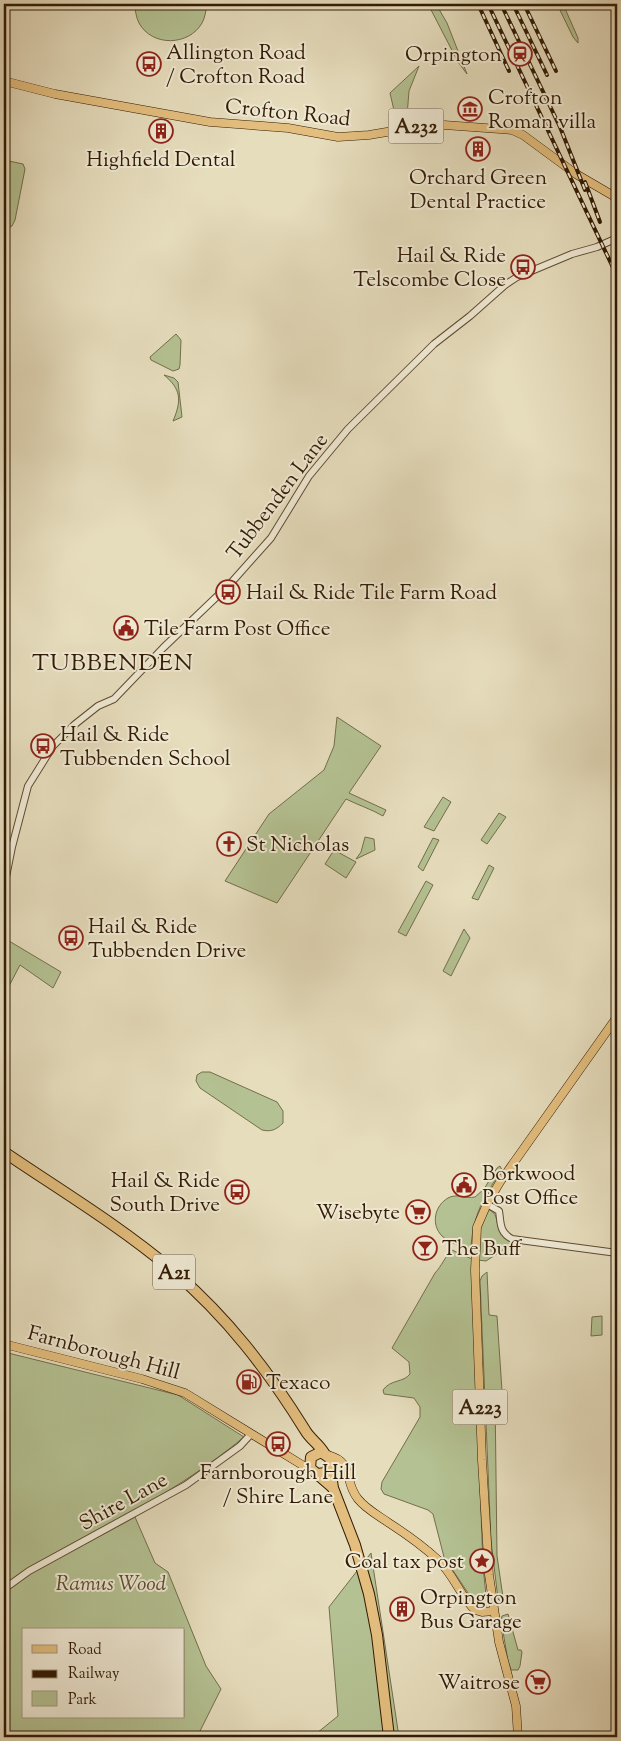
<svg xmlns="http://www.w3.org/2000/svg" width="621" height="1741" viewBox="0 0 621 1741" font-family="'Sorts Mill Goudy',serif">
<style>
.green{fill:#b4c192;stroke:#736e4b;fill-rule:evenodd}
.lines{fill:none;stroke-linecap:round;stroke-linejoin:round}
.minor-casing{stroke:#5f4c32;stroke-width:8}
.major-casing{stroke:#321b04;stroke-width:9}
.highway-casing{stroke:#321b04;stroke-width:12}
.minor{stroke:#efe9d4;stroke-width:6}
.major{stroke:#e3be7e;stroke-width:8}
.highway{stroke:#e3be7e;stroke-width:10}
.rail-casing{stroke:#321b04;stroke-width:4}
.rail{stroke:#efe9d4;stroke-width:2;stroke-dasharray:5.5;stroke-linecap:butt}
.labels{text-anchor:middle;stroke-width:4;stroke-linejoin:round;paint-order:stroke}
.shield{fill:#efe9d4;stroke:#6b5942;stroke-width:1}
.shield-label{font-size:20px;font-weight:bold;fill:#321b04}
.poi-label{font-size:21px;fill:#321b04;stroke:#efe9d4;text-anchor:start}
.street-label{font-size:21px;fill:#321b04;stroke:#efe9d4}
.park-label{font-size:21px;font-style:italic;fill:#594d2f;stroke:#efe9d4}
.quarter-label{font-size:24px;letter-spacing:1px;fill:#321b04;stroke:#efe9d4}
</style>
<rect width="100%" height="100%" fill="#e6ddbd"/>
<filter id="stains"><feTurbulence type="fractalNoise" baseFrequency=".004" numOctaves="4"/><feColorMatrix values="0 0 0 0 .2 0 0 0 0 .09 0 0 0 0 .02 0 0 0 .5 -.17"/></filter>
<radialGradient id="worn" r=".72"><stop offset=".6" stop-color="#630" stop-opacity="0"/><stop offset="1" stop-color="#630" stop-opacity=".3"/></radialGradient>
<!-- green -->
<g class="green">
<path d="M135,4h72c-1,6 -2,14 -5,19 -13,23 -50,24 -63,0 -3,-6 -4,-13 -4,-19z"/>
<path d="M428,4h8l11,19 20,51 -9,-12z"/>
<path d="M557,4h6l15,34v5l-5,-6z"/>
<path d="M419,66l-10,25 -2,25 -11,3 -6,-26z"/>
<path d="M4,160l19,4 2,5 -10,51 -3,6 -8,4z"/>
<path d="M176,334l5,6 -1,25 -1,4 -6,2 -22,-11 -1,-3z"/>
<path d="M164,375l10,3 4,4 4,35 -9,4c9,-21 8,-32 -9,-46z"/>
<path d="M337,717l44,29 -32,47 37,17 -3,6c-12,-7 -25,-11 -37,-17l-69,104 -52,-22 44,-67 55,-44 10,-24z"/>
<path d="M443,797l8,5 -17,29 -10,-4z"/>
<path d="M499,813l7,4 -19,27 -6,-4z"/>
<path d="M365,837l9,2 1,11 -19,9 5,-7z"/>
<path d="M433,838l6,2 -16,31 -5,-4z"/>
<path d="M334,850l22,12 -10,16 -21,-14z"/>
<path d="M489,865l5,3 -16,32 -6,-2z"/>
<path d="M426,881l7,4 -27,51 -8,-4z"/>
<path d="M464,929l6,9 -19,38 -8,-5z"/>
<path d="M4,938l57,34 -8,16 -33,-23 -12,23 -4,-2z"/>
<path d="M202,1072h8l67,30 6,9v12c-7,7 -12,9 -21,7l-62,-42 -4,-7 1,-6z"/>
<path d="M500,1166l2,4c-18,26 -29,45 -31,77l-4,2c-7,-3 -19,-7 -25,-13 -11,-11 -8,-30 6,-38 8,-5 18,1 27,-1l9,-8 13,-21z"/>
<path d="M488,1209c18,8 -2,27 33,36l-15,3 -20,13 -8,-1 1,-30z"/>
<path d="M452,1250l20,9 11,308 4,37 -1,3 -8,-1 -4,-4 -24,-36 -5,-5 -12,-47 -5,-4 -44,-16 -3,-5 1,-7 38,-65v-10l-6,-9 -30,-4 -1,-4c8,-11 20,-7 27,-16l-1,-12 -17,-14 43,-75c6,-6 11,-18 17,-23z"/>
<path d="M487,1272l2,43 8,1 5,75 -7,3 2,162 7,48 -6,-5 -7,-58 -11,-260 2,-5z"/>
<path d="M602,1316v19l-11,1 1,-19z"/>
<path d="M4,1352l174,43 66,42c-66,55 -146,93 -220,135l-20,14z"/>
<path d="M135,1517l20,46 13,9 38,94 15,23 -24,48h-193v-145l28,-20zM24,1630h160v87h-160z"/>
<path d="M371,1553l28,184h-87l26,-21 -9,-109z"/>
<path d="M508,1614l10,36h3l1,2 -2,14 -2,4h-7l-3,-9 -7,-41 1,-4z"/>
</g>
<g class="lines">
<!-- minor casing -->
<g class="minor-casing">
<g id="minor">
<path d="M4,887l8,-40 16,-61 25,-40 21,-21 24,-19 16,-7 49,-51 67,-64 41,-46 38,-62 39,-47 86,-85 36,-28 35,-31 12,-8 55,-23 25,-7 20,-9"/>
<path d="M487,1204l12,7c2,12 0,21 13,28l105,14"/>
<path d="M4,1589l25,-18 157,-86 54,-39 11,-12"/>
</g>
</g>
<!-- major casing -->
<g class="major-casing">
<g id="major">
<path d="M4,81l51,13 155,28 78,6 50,9 31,-2 53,-9 22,-1 68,5 11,5 53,39 41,24"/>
<path d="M4,1344l138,35 43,14 127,78"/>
<path d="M328,1455c27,7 15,26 30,44 8,10 21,17 31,24 17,11 34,23 49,37 16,15 22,36 37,50l7,2 12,-1"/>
<path d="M518,1737l-2,-31 -17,-64 -10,-67 -7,-115 -7,-190 2,-43 10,-23 13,-22 117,-165"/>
</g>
</g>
<!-- highway casing -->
<g class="highway-casing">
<g id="highway">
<path d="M4,1152c56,38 116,74 168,118 55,47 95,99 133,160 5,9 14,14 19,23"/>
<path d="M330,1468l3,20 22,57 14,49 8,41 12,102"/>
<path d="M318,1474l7,-1 6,-8 -1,-7 -9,-6 -10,5 -1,11 22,19"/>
</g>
</g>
<!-- minor -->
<use href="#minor" class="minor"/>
<!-- major -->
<use href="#major" class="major"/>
<!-- highway -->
<use href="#highway" class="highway"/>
<!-- rail casing -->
<g class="rail-casing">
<g id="rail">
<path d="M478,4l31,67"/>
<path d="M488,4l129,272"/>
<path d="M501,4l59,123 25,63"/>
<path d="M513,4l34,71"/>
<path d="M524,4l32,67"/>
<path d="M585,182l15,40"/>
</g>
</g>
<!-- rail -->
<use href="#rail" class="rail"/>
</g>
<!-- icons -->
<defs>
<g id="station-ring" transform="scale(1.25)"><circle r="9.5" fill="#efe9d4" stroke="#8f2418" stroke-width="1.5"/><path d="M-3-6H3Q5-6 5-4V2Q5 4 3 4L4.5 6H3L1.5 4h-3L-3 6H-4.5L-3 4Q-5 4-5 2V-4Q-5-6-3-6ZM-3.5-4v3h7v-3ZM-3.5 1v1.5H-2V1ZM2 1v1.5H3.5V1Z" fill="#8f2418"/></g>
<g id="bus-ring" transform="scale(1.25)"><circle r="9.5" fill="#efe9d4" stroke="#8f2418" stroke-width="1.5"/><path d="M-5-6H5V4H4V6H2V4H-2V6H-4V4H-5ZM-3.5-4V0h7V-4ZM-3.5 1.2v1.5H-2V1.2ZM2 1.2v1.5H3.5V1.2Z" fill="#8f2418"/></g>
<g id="museum-ring" transform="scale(1.25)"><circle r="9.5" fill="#efe9d4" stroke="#8f2418" stroke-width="1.5"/><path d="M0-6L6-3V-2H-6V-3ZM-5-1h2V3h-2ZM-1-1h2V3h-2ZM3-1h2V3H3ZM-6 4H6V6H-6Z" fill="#8f2418"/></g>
<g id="building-ring" transform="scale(1.25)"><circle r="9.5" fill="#efe9d4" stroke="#8f2418" stroke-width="1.5"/><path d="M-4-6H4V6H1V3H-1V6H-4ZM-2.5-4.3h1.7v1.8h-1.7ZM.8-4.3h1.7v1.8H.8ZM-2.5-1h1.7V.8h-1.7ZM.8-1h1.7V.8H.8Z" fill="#8f2418"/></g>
<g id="civic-ring" transform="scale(1.25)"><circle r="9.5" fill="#efe9d4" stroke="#8f2418" stroke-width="1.5"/><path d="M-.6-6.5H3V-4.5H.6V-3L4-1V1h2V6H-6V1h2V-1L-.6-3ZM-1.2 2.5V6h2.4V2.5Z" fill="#8f2418"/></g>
<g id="church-ring" transform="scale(1.25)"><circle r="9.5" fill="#efe9d4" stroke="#8f2418" stroke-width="1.5"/><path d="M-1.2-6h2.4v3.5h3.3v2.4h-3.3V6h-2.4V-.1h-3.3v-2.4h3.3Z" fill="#8f2418"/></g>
<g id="supermarket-ring" transform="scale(1.25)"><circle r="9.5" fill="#efe9d4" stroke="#8f2418" stroke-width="1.5"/><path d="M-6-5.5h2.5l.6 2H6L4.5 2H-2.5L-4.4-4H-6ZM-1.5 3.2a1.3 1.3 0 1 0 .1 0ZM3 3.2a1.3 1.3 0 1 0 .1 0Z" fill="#8f2418"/></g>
<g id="bar-ring" transform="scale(1.25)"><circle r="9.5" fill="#efe9d4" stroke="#8f2418" stroke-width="1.5"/><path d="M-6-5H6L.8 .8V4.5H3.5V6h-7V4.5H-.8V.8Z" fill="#8f2418"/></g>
<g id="fuel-ring" transform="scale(1.25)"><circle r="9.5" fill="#efe9d4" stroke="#8f2418" stroke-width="1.5"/><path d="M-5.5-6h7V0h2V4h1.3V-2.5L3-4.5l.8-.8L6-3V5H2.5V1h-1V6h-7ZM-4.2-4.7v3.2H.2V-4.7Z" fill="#8f2418"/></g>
<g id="sight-ring" transform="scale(1.25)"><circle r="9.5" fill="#efe9d4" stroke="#8f2418" stroke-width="1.5"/><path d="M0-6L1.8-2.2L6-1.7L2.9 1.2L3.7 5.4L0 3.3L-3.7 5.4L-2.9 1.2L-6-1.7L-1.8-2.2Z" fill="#8f2418"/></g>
</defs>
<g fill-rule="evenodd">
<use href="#station-ring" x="520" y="54"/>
<use href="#bus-ring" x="149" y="64"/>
<use href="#museum-ring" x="470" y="109"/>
<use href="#building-ring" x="161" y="131"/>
<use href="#building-ring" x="478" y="149"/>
<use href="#bus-ring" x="523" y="267"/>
<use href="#bus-ring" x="228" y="592"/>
<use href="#civic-ring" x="126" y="628"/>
<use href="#bus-ring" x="43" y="746"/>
<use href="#church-ring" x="229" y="844"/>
<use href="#bus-ring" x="71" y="938"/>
<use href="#civic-ring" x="464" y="1185"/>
<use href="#bus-ring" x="237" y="1192"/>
<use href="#supermarket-ring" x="418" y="1212"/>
<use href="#bar-ring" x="425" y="1248"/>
<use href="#fuel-ring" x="249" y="1382"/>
<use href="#bus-ring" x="278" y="1444"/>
<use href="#sight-ring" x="482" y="1561"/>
<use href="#building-ring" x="402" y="1609"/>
<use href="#supermarket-ring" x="538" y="1682"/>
</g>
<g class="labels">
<!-- shield labels -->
<g class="shield">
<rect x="388.5" y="108.5" width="55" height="35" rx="4"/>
<rect x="153" y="1254.5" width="42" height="35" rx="4"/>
<rect x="452.5" y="1389.5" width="55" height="35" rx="4"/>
</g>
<g class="shield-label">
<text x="416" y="133">A232</text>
<text x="174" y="1279">A21</text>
<text x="480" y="1414">A223</text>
</g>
<!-- poi labels -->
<g class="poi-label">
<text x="166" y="59">Allington Road<tspan x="166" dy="24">/ Crofton Road</tspan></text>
<text x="502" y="61" text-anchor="end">Orpington</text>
<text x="488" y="104">Crofton<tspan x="488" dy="24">Roman villa</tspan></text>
<text x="161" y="166" text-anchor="middle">Highfield Dental</text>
<text x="478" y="184" text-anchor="middle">Orchard Green<tspan x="478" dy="24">Dental Practice</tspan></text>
<text x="506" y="262" text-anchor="end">Hail &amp; Ride<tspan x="506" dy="24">Telscombe Close</tspan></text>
<text x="246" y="599">Hail &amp; Ride Tile Farm Road</text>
<text x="144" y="635">Tile Farm Post Office</text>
<text x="60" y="741">Hail &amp; Ride<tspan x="60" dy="24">Tubbenden School</tspan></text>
<text x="246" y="851">St Nicholas</text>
<text x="88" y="933">Hail &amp; Ride<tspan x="88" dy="24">Tubbenden Drive</tspan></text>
<text x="482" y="1180">Borkwood<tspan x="482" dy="24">Post Office</tspan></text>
<text x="220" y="1187" text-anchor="end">Hail &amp; Ride<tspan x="220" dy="24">South Drive</tspan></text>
<text x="400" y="1219" text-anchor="end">Wisebyte</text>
<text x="442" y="1255">The Buff</text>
<text x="266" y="1389">Texaco</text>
<text x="278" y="1479" text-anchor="middle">Farnborough Hill<tspan x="278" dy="24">/ Shire Lane</tspan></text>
<text x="464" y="1568" text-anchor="end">Coal tax post</text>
<text x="420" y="1604">Orpington<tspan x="420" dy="24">Bus Garage</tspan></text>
<text x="520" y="1689" text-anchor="end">Waitrose</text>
</g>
<!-- street labels -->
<g class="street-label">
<text transform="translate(288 112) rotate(6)" y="7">Crofton Road</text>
<text transform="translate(277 496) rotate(-53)" y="7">Tubbenden Lane</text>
<text transform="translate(104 1352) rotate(15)" y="7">Farnborough Hill</text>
<text transform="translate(123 1501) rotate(-29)" y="7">Shire Lane</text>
</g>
<!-- park labels -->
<g class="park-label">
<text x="111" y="1590">Ramus Wood</text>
</g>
<!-- quarter labels -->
<g class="quarter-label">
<text x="113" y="670">TUBBENDEN</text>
</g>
</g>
<!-- margin -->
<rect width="621" height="1741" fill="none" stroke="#e6ddbd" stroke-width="20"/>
<rect x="5" y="5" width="611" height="1731" fill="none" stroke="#321b04" stroke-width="2.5"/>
<rect x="10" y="10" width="601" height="1721" fill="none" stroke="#321b04"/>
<!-- legend -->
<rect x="22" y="1628" width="162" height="90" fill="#efe9d4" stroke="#a39781"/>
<rect x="32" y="1645" width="25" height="8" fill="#e3be7e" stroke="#a39781"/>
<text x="68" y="1654" font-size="15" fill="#321b04">Road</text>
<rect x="32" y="1670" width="25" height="8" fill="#321b04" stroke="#a39781"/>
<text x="68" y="1678" font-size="15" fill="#321b04">Railway</text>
<rect x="32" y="1691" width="25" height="15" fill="#b4c192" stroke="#a39781"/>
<text x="68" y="1704" font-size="15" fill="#321b04">Park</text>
<rect width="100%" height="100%" filter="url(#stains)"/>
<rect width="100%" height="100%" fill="url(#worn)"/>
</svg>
